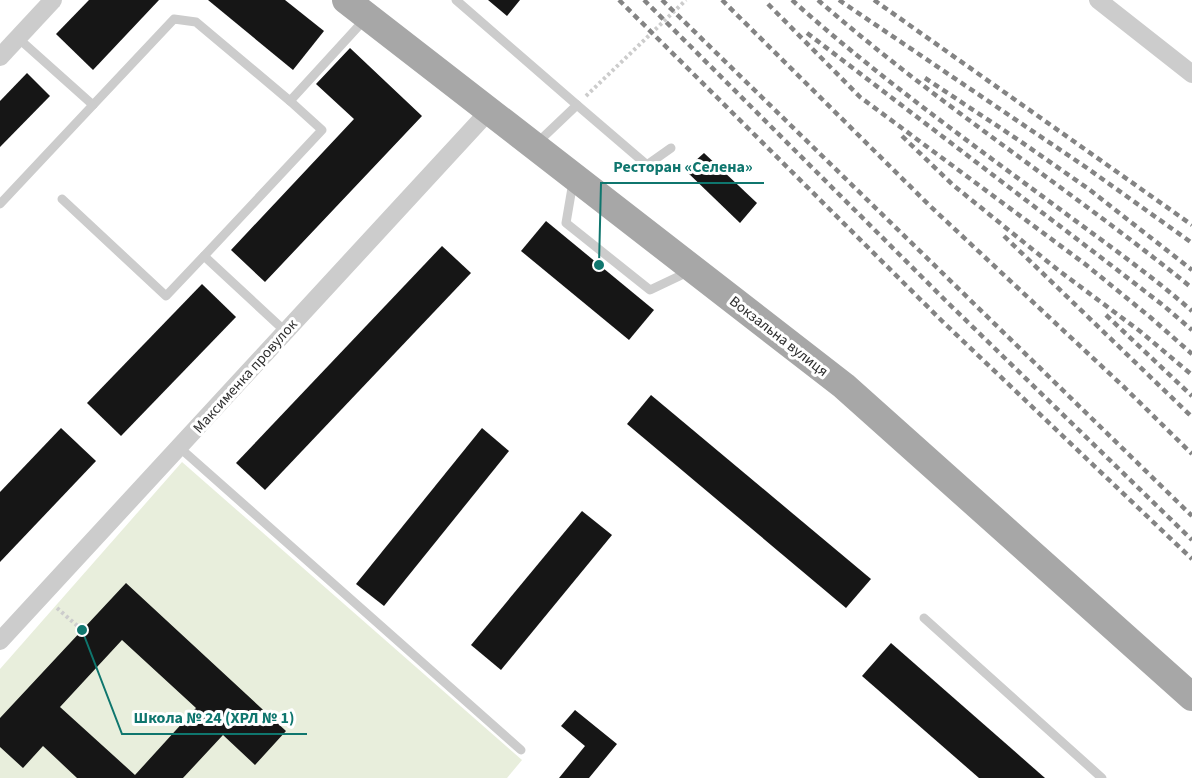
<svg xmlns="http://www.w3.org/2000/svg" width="1192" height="778" viewBox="0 0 1192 778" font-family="'Source Sans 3',sans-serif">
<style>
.green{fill:#e8eedc}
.building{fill:#161616;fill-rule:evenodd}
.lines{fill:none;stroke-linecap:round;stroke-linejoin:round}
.path{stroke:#ccc;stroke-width:4;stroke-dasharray:3 3;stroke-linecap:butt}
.service{stroke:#ccc;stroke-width:9}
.minor{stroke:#ccc;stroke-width:18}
.primary{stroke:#a7a7a7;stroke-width:28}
.rail{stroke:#848484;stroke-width:4.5;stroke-dasharray:6 4.5;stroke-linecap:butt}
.labels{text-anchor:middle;stroke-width:6;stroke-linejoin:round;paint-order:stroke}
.street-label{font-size:15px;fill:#2f2f2f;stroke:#fff}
.leader{fill:none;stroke:#0f766e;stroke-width:2}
.callout-dot{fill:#0f766e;stroke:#fff;stroke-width:2}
.callout-label{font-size:16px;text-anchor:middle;font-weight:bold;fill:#0f766e;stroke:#fff;stroke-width:6;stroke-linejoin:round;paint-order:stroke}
</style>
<rect width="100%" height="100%" fill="#fff"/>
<!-- green -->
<path class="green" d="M182,462l340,298 -15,18h-507v-109z"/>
<!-- building -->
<g class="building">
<path d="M89,0h70l-66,70 -37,-36z"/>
<path d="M208,0h77l39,31 -31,39z"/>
<path d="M488,0h32l-13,16z"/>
<path d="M350,48l72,68 -157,166 -34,-32 123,-131 -38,-35z"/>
<path d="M27,73l23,23 -50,51v-46z"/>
<path d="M704,153l53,50 -17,20 -55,-53z"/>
<path d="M546,221l108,89 -25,30 -108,-89z"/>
<path d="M442,246l29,27 -206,217 -29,-27z"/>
<path d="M202,284l34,33 -115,119 -34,-33z"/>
<path d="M651,395l220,184 -25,29 -219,-184z"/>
<path d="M61,428l35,33 -96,101v-70z"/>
<path d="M482,428l27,23 -125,155 -28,-22z"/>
<path d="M582,511l30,24 -111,135 -30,-25z"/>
<path d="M126,583l160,148 -31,34 -32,-30 -40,43h-106l-34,-32 -20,22 -23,-21v-29zM122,640l74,68 -61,67 -75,-68z"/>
<path d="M891,643l154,135h-66l-117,-102z"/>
<path d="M575,710l42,34 -28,34h-30l26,-32 -24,-20z"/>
</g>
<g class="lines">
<!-- path -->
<g class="path">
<path d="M586,96l100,-96"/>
<path d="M57,608l25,22"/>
</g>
<!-- service -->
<g class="service">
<path d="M456,0l121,105"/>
<path d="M18,38l75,67 81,-86 22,3 94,79 76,-83"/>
<path d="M536,144l41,-39 70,60 24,-17"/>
<path d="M573,182l-7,41 84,67 40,-19"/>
<path d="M62,199l104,97 38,-40 82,76"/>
<path d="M0,204l93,-99"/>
<path d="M204,256l118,-126 -32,-29"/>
<path d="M180,448l341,302"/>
<path d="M924,618l178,160"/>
</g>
<!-- minor -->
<g class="minor">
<path d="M1098,0l94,74"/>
<path d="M0,57l53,-57"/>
<path d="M0,641l489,-530"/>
</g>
<!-- primary -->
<path class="primary" d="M346,0l498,386 348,311"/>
<!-- rail -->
<g class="rail">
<path d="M619,0l323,321 250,238"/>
<path d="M644,0l301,300 247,240"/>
<path d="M662,0l530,516"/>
<path d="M722,0l208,206 195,182 67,66"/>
<path d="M792,0c87,78 183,146 277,216 42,31 84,61 123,95"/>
<path d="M818,0c119,104 252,189 374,288"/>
<path d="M839,0l248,168 105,75"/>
<path d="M874,0l318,225"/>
<path d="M768,4l92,93 225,167 65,53 42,37"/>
<path d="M807,33l296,226 61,47 28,24"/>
<path d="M925,78l95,63 70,49 102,80"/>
<path d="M902,136l51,49 105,85 83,62 51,43"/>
<path d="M1004,236l188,181"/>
<path d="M1106,315l86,81"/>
</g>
</g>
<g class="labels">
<!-- street labels -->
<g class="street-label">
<text transform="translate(779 336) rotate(38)" y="5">Вокзальна вулиця</text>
<text transform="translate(245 376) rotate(-48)" y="5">Максименка провулок</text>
</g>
</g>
<!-- callouts -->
<path class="leader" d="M599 265L601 183H764M82 630L122 734H307"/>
<g class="callout-dot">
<circle cx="599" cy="265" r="6"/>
<circle cx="82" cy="630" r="6"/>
</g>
<g class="callout-label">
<text x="683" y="172">Ресторан «Селена»</text>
<text x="214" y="723">Школа № 24 (ХРЛ № 1)</text>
</g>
</svg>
